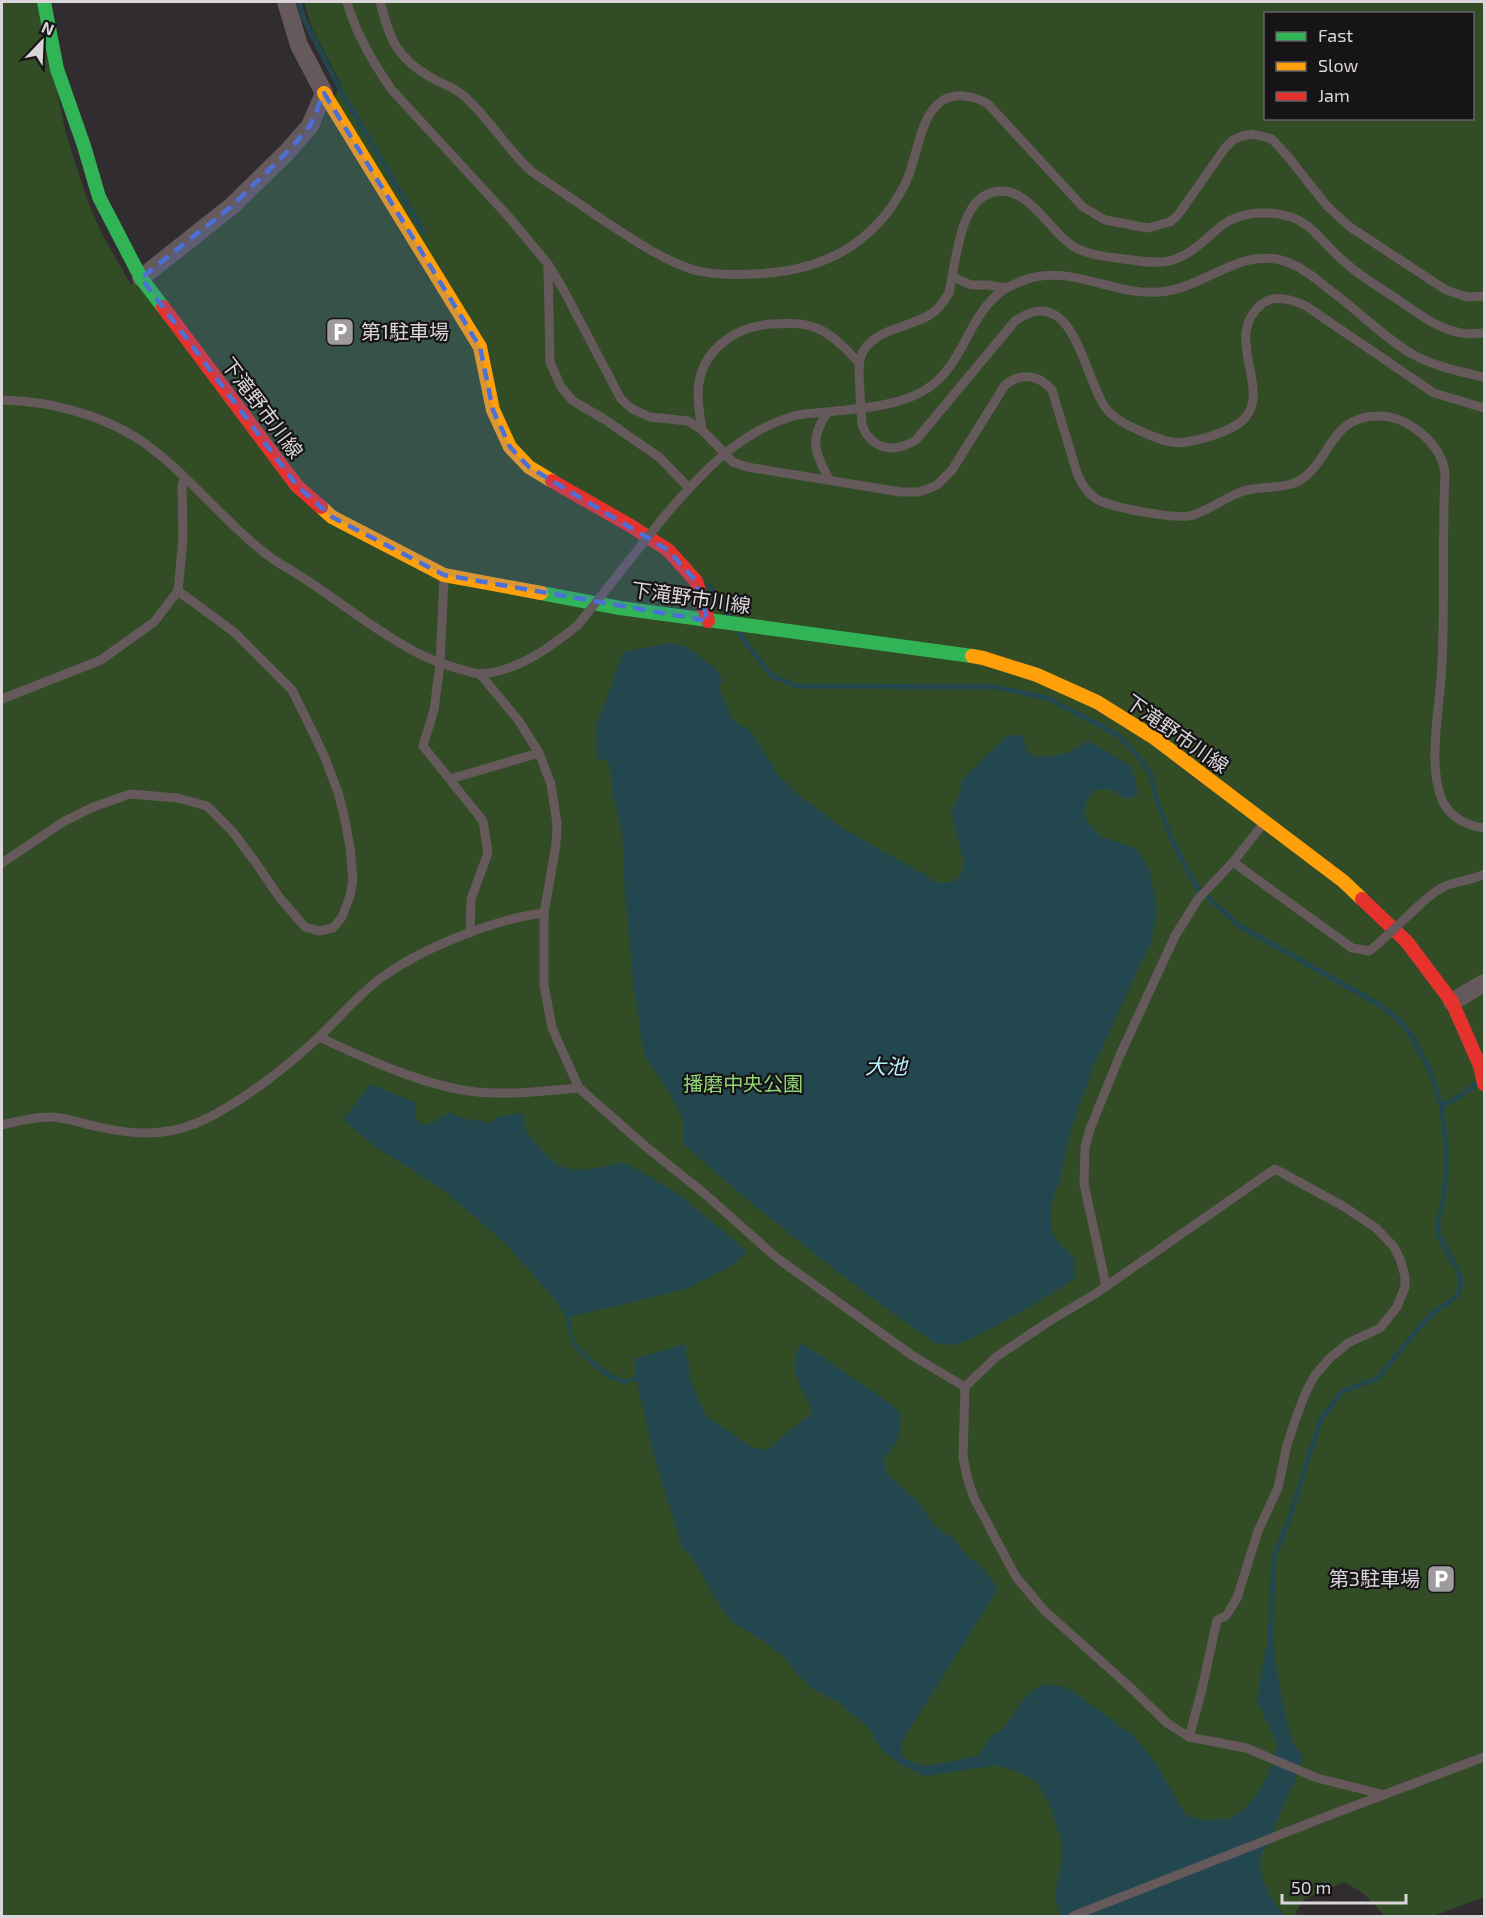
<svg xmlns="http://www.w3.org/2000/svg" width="1486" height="1918" viewBox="0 0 1486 1918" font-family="'Exo 2','Noto Sans JP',sans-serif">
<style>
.green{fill:#324d26;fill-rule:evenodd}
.water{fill:#22474e}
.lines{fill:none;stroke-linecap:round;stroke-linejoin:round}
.stream{stroke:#22474e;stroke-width:5}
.lane{stroke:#65595c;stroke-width:9}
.street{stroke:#65595c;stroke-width:18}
.fast{stroke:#30b455;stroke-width:14}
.slow{stroke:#ff9f0a;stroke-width:14}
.jam{stroke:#e5322d;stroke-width:14}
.lane-bridge{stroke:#65595c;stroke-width:9}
.marked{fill:#4c70d8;fill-opacity:0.2;stroke:#4c70d8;stroke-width:4.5;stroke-dasharray:12 8;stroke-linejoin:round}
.labels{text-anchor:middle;stroke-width:4.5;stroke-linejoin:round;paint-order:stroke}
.poi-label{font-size:20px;fill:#d9d5d9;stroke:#171417;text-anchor:start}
.street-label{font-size:20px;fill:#d9d5d9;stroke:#171417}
.park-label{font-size:20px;fill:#90d574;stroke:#171417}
.water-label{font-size:21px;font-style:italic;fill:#b6eef9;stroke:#171417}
</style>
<rect width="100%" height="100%" fill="#302c2f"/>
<!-- green -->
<path class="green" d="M2,2h36l28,132 22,68 14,32 29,51 153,-124 37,-37 11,-24 9,-16 -29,-56 -8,-26h1180v1895l-51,19h-48l-22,-23 -19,-11 -40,17 -8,13 2,4h-1296zM1266,14h206v104h-206z"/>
<!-- water -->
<g class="water">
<path d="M670,643l17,4 28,21 8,13 -4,7 13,31 21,15 25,41 16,16 50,38 95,54 12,-1 7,-4 4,-6 2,-9 -13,-49 9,-22 3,-14 43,-41 7,-3 10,3 5,15 6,5c21,0 38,-3 54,-17l41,25 4,5 5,24 -9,5 -9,-3 -10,-7 -15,1 -8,9 -3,13 3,9 13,15 35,12 7,9 8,15 7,39 -5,29 -58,125 -24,67 -11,52c-8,11 -11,39 -5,52 4,7 17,18 22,25l-3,4 3,12 -13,10 -69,40 -30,15 -16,3 -12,-1c-88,-62 -172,-128 -253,-200l1,-23 -17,-32 -23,-33 -11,-75 -8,-84 -3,-67 -10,-36 -2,-26 -4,-8 -9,-1 -1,-32 27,-75z"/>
<path d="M370,1084l45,18v16l8,7 9,-2 17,-11 11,6 30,5 9,-7 23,-3c2,6 2,14 5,19 7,10 23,29 34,34 16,8 45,1 62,-4l50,28 60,49 14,14 -18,14 -43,22 -116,28c1,7 2,17 5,24 9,16 71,66 59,18l51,-15 1,11 3,7v14l17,40 47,32 15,2 22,-20 22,-17c0,-7 -4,-11 -7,-18 -10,-19 -16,-33 -3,-52l82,56 17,14 -3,27 -15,21 5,14 29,26 20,28 16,8 15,20 15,11 15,21 -96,152v16l20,9 23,-3 35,-8c3,-6 7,-15 12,-20 4,-3 8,-3 11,-7 22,-27 28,-55 68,-38l63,46 22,28 29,50 15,6 28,-1 14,-8 13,-14 14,-24 8,-28 -20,-44 6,-41 9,-34 6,53 7,34 8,31 10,12 -9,27 -34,76 1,15 10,24 14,18h-225l-5,-19 7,-40 -1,-17 -12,-37 -13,-21 -13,-8 -26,-9 -72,11 -24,-11 -21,-17 -11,-20 -30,-25 -28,-15 -14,-14 -11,-15 -20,-16 -35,-22 -16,-23 -22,-40 -11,-11 -29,-94 -16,-70 -5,-2 -6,3 -17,-5 -17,-13 -19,-20 -9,-32 -12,-18 -47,-53 -63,-54 -65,-41 -34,-28z"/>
</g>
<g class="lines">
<!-- stream -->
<g class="stream">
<path d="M299,2l5,17 38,74 82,139"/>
<path d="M709,585l19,31"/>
<path d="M740,634l9,13 23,29 25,10 199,1 51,11 71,37 19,20 14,20 4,20 16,43 25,48 42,39 142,80 19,15 14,18 16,31 13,37 4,41v27l-3,26 -5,22v13l18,32 5,13 -2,13 -6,6 -20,14 -12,12 -43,53 -37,14 -21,29 -31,98 -15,38 -4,82"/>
<path d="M1442,1106l17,-9 17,-13"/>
</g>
<!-- lane -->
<g class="lane">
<path d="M347,2c9,32 26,60 44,87l116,126 41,49 15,25 58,110 11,10 18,8 38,4 14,9"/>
<path d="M380,2c10,37 16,56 52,76 10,6 22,9 32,18 25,22 42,52 67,75 25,17 50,34 75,51 28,18 56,38 88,48 19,5 39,5 59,4 67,-2 121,-28 152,-90 12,-23 13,-61 32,-79 14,-14 36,-10 51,-1l95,103 22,13 43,8 22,-6 8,-7 47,-67 8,-8 9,-4 11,-2 19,5 17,19 38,48 23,21 96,63 21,7 17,-1"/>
<path d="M548,268l2,94 11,25 12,14 31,18 55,38 30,31"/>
<path d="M953,277l18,8h17l18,3"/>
<path d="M860,394c0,-12 -3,-26 1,-38 10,-29 53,-27 74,-45 6,-5 10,-12 14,-18 6,-26 10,-83 35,-97 38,-21 62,31 87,49 15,10 36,12 53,14 14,2 31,5 45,2 22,-5 36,-22 52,-35 20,-15 47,-16 70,-9 21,7 32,26 48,40 17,16 36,28 55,40 19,13 38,28 59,34 11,4 20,3 31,2"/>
<path d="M2,400c46,1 99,14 138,40 45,31 79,76 121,110 15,13 34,22 50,33 26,18 52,37 79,54 25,16 45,26 74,33 6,2 12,4 18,4 38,-4 67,-26 96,-49"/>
<path d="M828,412c-19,26 -14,40 1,67"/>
<path d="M862,425c10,26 33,28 54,15l99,-119c59,-41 68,55 90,86 10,14 27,20 42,27 13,5 26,11 39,8 16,-2 49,-12 59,-24 27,-31 -24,-82 18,-115 13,-9 30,-3 43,3l128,87 50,15"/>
<path d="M702,430c-2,-12 -4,-24 -4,-37 1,-41 35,-66 73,-69 17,-1 34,-2 50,6 15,8 27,21 38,33"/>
<path d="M733,462l14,5 154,25h17l10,-3 9,-4 15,-15 53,-85c16,-13 35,-10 47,5l25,83c4,10 9,19 18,25 14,10 83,22 98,17 19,-6 35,-20 54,-25 16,-4 35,-1 50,-8 34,-18 31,-66 81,-66 14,0 27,5 38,13 15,11 27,26 29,45 -3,63 0,125 -3,188 -1,38 -14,97 -2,132 6,21 24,31 44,34"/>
<path d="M663,518c37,-43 74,-86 131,-102 10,-3 23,-3 33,-4 33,-4 70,-5 98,-22 37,-22 41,-68 72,-95 7,-7 17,-11 25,-14 46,-19 90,15 137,11 45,-3 82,-47 128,-30 19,7 36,23 52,35 22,17 53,47 77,59 21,11 45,16 68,21"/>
<path d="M444,578l-4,86 -6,46 -11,36 60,75 5,32 -17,46 -1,34"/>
<path d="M480,674l39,47 20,32 12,31 6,40 -1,21 -12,68v72l8,43 27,60 66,58 60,48 72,64 136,98 52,31"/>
<path d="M2,699l99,-39 53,-38 24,-31 5,-53 -1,-53 3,-7"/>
<path d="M450,779l89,-26"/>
<path d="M1233,862l119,86 17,3 9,-7"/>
<path d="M2,863l61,-41 30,-15 37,-13 47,4 30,8 25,25 24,32 23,34 26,30 14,4 14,-3 9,-11 8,-21 3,-16 -3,-33 -5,-27 -7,-28 -15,-39 -31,-63 -58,-58 -56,-41"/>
<path d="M1411,913c12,-11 24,-24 40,-29 12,-4 22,-4 33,-10"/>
<path d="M319,1037c45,21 101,47 150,54 36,5 74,0 110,-3"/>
<path d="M2,1125c16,-4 31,-8 48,-8 13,0 28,5 40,8 38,9 70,13 107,-2 45,-20 86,-53 122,-86 21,-20 39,-42 62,-59 41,-30 113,-59 163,-65"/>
<path d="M1106,1285l-22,-101 1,-37 5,-18 30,-74 55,-119 23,-37 35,-37 30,-38"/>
<path d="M1189,1737l13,-48 15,-69 9,-4 11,-18 21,-67 20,-43 9,-43 8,-24 10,-27 10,-19 15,-17 18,-15 32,-15 17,-21 8,-20v-11l-5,-17 -6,-12 -18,-19 -33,-22 -68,-37 -180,125 -47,28 -52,35 -31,30 -2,70 4,20 7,21 42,79 28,33 87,78 36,35 22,14 57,11 71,30 68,17"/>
<path d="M1073,1916l252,-99 159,-60"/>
</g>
<!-- street -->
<g class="street">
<path d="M141,278l92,-73 55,-54 22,-25 14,-33 -25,-48 -13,-43"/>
<path d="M1452,1002l32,-19"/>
</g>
<!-- fast -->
<g class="fast">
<path d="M44,2l13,67 27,77 15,51 42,81 22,29"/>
<path d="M541,593l79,15 352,48"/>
</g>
<!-- slow -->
<g class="slow">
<path d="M324,93l156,254 13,63 17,37 19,20 23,14"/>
<path d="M321,507l11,10 112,58 97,18"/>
<path d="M972,656l11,2 54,17 60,27 56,35 190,144 19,18"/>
</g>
<!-- jam -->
<g class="jam">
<path d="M163,307l134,179 24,21"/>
<path d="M552,481l79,45 37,24 28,31 12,40"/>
<path d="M1362,899l45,43 45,60 28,64 4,18"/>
</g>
<!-- lane-bridge -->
<g class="lane-bridge">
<path d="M860,394l2,31"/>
<path d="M702,430l31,32"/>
<path d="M578,625l85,-107"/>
<path d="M1378,944l33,-31"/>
</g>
</g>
<!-- marked area -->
<path class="marked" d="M324,93l156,254 13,63 17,37 19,20 139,83 28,31 12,40 -264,-46 -112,-58 -35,-31 -156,-208 92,-73 55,-54 22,-25z"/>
<!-- icons -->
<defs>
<g id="parking-square" transform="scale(1.5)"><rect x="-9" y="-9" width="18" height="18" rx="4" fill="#9e9a9e" stroke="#171417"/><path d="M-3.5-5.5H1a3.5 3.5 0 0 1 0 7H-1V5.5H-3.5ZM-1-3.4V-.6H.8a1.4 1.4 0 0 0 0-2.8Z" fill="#fff"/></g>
</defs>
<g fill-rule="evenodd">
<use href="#parking-square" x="340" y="332"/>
<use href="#parking-square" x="1441" y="1579"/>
</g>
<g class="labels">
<!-- poi labels -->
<g class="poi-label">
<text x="361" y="339">第1駐車場</text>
<text x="1420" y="1586" text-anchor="end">第3駐車場</text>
</g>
<!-- street labels -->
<g class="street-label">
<text transform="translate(262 408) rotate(53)" y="7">下滝野市川線</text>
<text transform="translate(691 598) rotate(8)" y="7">下滝野市川線</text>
<text transform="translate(1177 734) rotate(35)" y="7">下滝野市川線</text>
</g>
<!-- park labels -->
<g class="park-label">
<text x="743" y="1091">播磨中央公園</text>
</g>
<!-- water labels -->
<g class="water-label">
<text x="886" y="1074">大池</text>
</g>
</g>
<!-- border -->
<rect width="1486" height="1918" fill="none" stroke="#d9d5d9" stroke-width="6"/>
<!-- legend -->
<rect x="1264" y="12" width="210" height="108" fill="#171417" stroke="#656165" stroke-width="1.5"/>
<rect x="1276" y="32" width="30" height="9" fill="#30b455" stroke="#656165" stroke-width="1.5"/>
<text x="1318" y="42" font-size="18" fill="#d9d5d9">Fast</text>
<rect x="1276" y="62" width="30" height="9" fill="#ff9f0a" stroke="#656165" stroke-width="1.5"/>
<text x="1318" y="72" font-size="18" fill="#d9d5d9">Slow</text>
<rect x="1276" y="92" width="30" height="9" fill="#e5322d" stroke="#656165" stroke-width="1.5"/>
<text x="1318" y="102" font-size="18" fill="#d9d5d9">Jam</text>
<!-- north arrow -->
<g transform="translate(42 42) rotate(23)" stroke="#171417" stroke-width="4.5" paint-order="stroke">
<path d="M0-4.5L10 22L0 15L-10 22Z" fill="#d9d5d9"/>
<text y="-9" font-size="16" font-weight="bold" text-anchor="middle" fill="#d9d5d9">N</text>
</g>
<!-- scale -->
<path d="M1282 1894v9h124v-9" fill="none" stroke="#d9d5d9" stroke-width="3"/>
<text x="1291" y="1894" font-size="18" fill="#d9d5d9" stroke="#171417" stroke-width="4.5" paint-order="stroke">50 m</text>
</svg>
